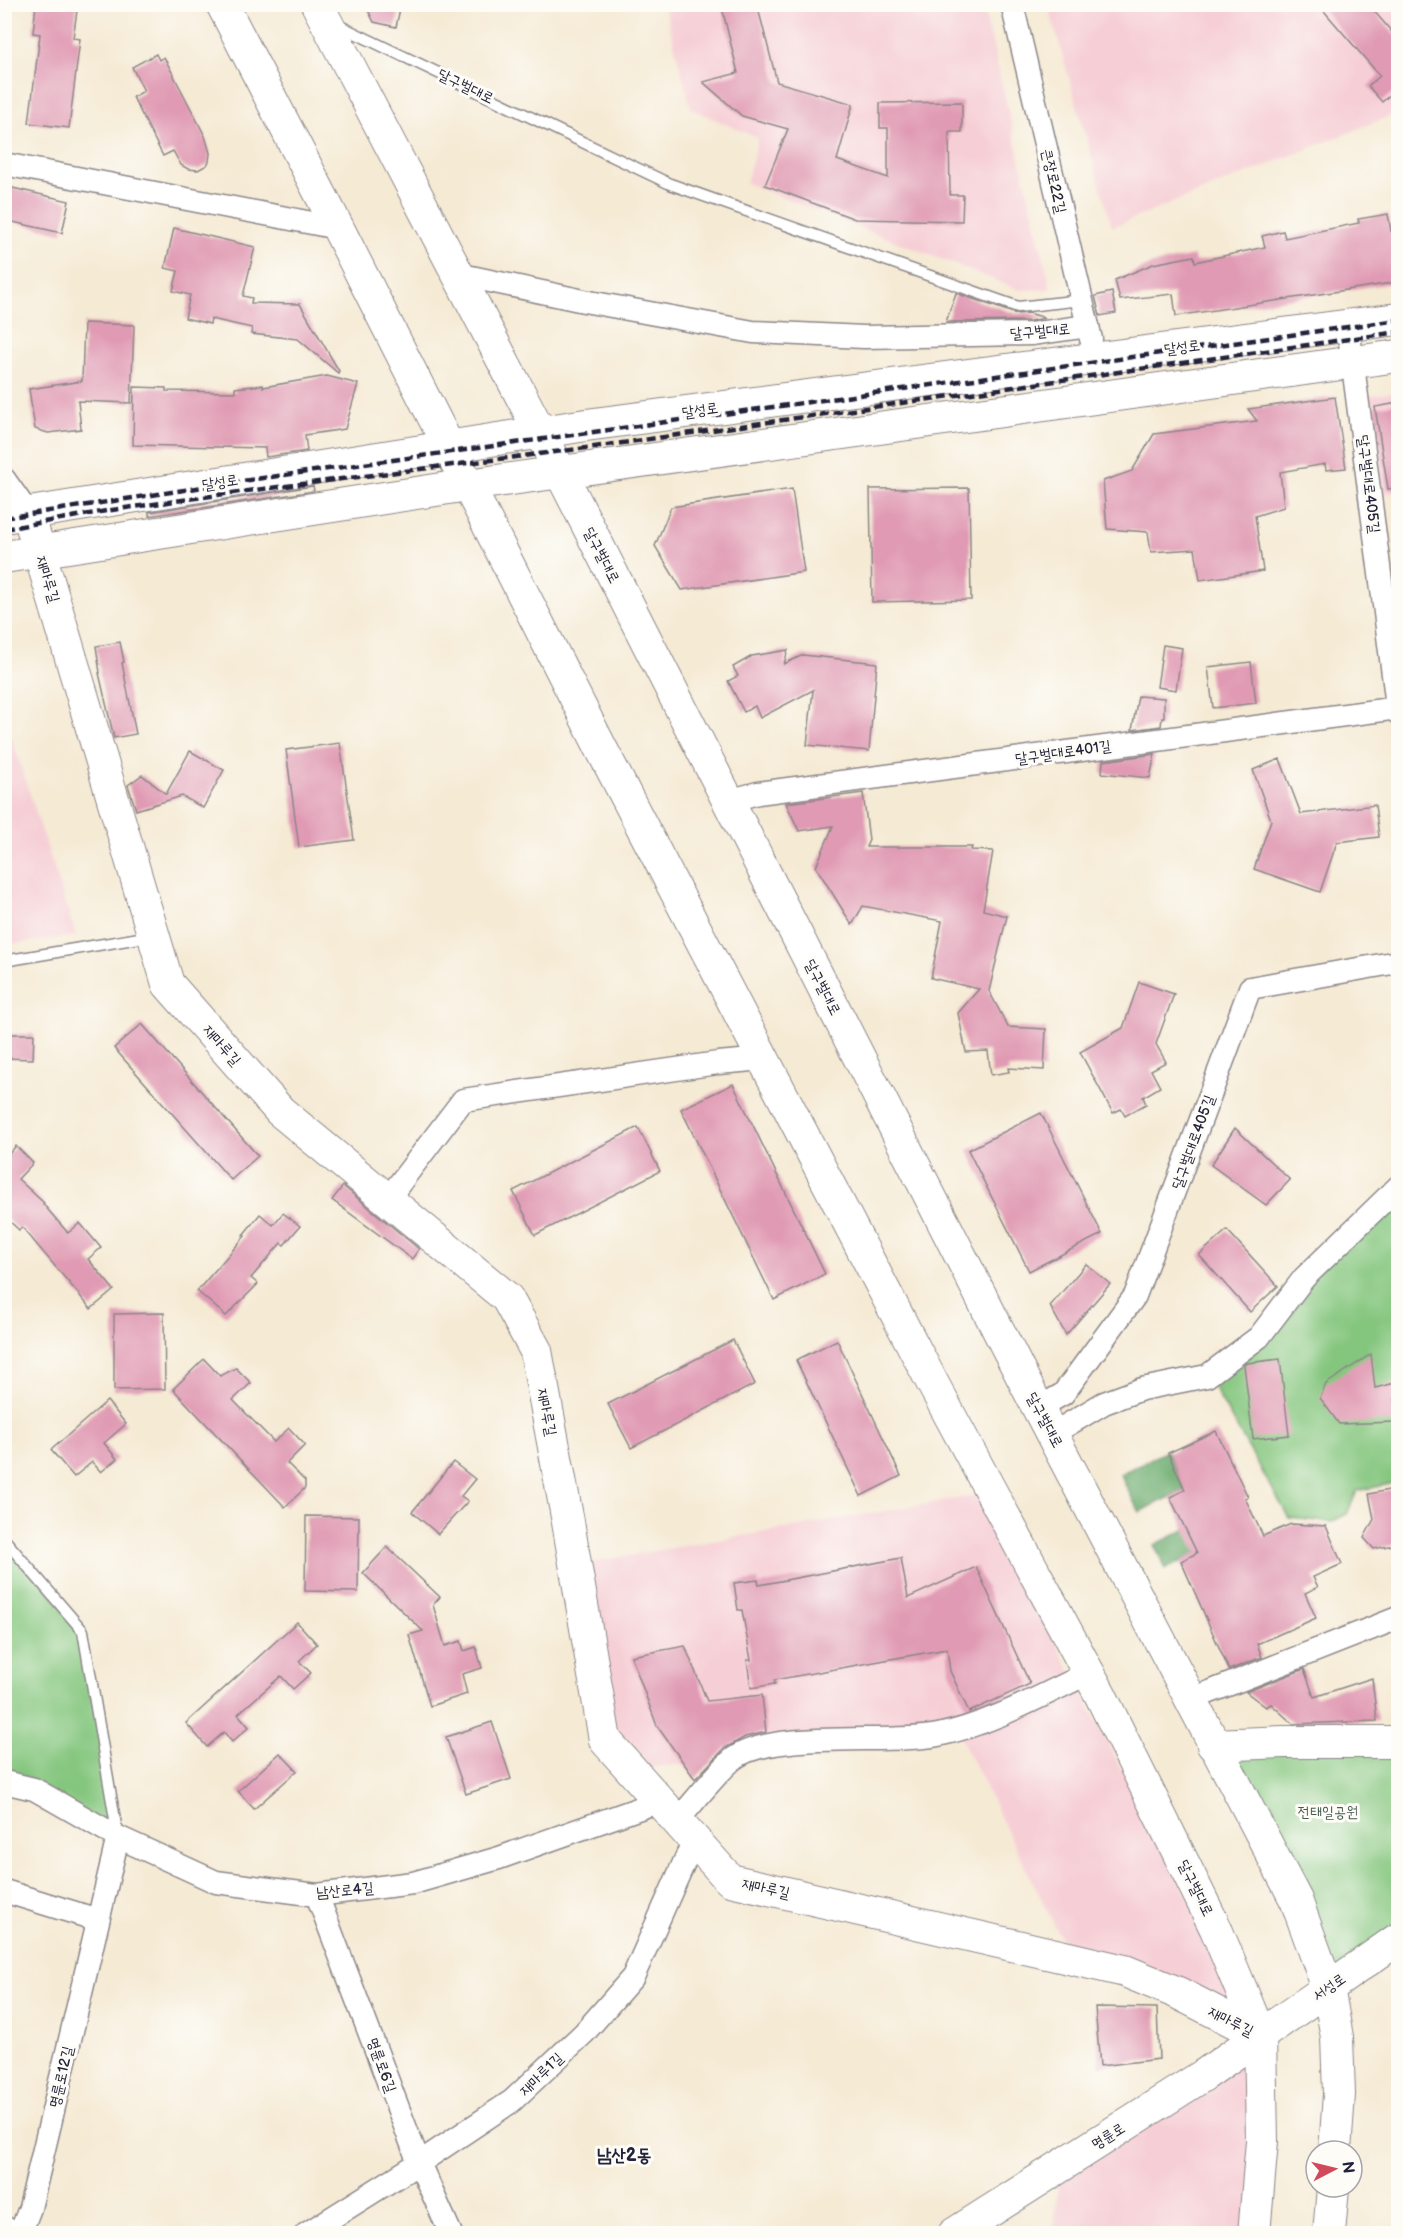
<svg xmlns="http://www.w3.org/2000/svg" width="1403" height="2238" viewBox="0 0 1403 2238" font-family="'Balsamiq Sans','Poor Story',sans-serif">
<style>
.built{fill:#f6cfd6}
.green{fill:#84c67e;stroke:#53745c;stroke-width:1.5}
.forest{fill:#6bab6d;stroke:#466654;stroke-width:1.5}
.building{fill:#e09ab3}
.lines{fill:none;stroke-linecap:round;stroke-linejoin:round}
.lane-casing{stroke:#8c8688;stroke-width:13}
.street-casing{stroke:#8c8688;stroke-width:25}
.secondary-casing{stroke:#8c8688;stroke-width:34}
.lane{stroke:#fff;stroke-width:10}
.street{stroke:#fff;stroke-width:22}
.secondary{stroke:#fff;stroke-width:32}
.rail{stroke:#22223b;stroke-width:4.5;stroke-dasharray:9 4.5;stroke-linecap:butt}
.labels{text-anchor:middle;stroke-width:6;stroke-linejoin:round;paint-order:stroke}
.street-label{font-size:15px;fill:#22223b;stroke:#fdfcf7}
.park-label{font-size:15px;fill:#445b52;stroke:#fdfcf7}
.quarter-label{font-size:18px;font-weight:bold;fill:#22223b;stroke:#fdfcf7}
</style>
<rect width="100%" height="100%" fill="#fdfcf7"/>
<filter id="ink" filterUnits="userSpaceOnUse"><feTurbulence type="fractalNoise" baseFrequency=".0167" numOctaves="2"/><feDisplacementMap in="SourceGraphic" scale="12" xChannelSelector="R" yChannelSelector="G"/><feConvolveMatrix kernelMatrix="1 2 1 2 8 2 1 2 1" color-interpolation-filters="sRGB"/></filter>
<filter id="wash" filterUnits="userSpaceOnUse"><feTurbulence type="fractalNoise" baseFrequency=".008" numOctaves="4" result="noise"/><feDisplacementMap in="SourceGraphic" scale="24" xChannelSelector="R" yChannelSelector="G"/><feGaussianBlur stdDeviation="1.35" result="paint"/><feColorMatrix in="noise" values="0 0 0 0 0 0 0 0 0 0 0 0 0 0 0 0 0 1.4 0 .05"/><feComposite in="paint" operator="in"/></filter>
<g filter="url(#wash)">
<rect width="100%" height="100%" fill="#f5ead4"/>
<!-- built -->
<g class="built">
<path d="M664,5h319l68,284 -31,1 -274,-107 12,-45 -67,-29z"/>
<path d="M1048,5h350v108l-286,114z"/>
<path d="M1398,392v100l-15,1 -15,-97z"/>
<path d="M5,717l71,219 -71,9z"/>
<path d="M979,1495l281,540 -6,198h-200l5,-66 201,-132 -189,-77 -118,-235 -321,48 -27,-31 -30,-175z"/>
</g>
<!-- green -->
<g class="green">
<path d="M1398,1195v287l-41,9 -10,23 -16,8 -42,-4 -82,-142z"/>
<path d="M4,1539l79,92 35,206 -113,-55z"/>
<path d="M1398,1742v197l-70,49 -115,-243z"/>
</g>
<!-- forest -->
<g class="forest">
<path d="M1167,1451l18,39 -46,22 -19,-38z"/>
<path d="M1193,1526l11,24 -38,19 -12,-24z"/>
</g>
<g id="blocks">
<!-- building -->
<g class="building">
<path d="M36,4h42l-5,34 7,1 -11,89 -40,-5 11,-89 -7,-1z"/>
<path d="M365,4h36l-5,23 -22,-5z"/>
<path d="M721,4h36l20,78 76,22 -16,56 51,18v-50h-8v-25l82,-1v30h-13l1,63h13l-1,26 -107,-2 -90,-34 23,-56 -46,-13 -39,-34 35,-9z"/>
<path d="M1318,4h50l30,35v57l-4,-5 -12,11 -14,-16 12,-10z"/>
<path d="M156,54l3,6 5,-3 41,79 5,17 -1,8 -2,4 -9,5 -10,-1 -7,-4 -8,-14 -10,5 -30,-59 11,-6 -12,-24z"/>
<path d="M4,186l65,15 -7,32 -58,-13z"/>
<path d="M1388,214l3,17 7,-2v53l-222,34 -3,-22 -53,6 -5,-20 38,-16 41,-8 1,6 70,-15 -3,-11 21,-5 2,7 74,-15 -1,-4z"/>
<path d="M174,228l81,19 -12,49 9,2 -1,5 49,1 39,67 -1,2 -40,-34 -47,-5 1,-6 -41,-9 -1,5 -25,-6 5,-23 -17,-4 5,-20 -13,-3z"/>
<path d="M1112,292l4,21 -16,3 -5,-20z"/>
<path d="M956,293l60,21 13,-1 16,5 -15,3 -84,1z"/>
<path d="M84,323l50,2 -3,78 -53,-2 3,28 -33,4 -13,-4 -6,-40 53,-8z"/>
<path d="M327,376l31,8 -13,45 -40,6 2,16 -41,6 -1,-9 -132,-3 1,-58 32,1v3l69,1v-4l28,-3v2z"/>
<path d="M1335,397l11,71 -20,2 -1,-6 -45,8 4,35 -29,9 8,55 -63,9 -5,-31 -44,3 -3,-20 -41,-3 -4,-48 29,-10 22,-37 103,-13 -9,-12z"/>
<path d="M1398,403v85l-10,1 -13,-82z"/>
<path d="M313,486l1,5 -165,25v-4z"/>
<path d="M969,488l2,112 -99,2 -2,-113z"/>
<path d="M792,489l12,83 -122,18 -27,-44 16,-39z"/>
<path d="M120,642l4,20 -2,1 14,71 -22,4 -15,-65h1l-4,-27z"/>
<path d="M1163,645l19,3 -6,42 -19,-3z"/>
<path d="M788,650l-4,14 19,-9 74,8 -8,88 -62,-6 6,-55 -53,28 -5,-12 -11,6 -16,-31 10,-5 -5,-9 19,-11z"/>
<path d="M1251,662l5,41 -43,5 -5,-41z"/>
<path d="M1138,696l26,2v20h-2l-1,8 -29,4z"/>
<path d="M340,743l14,97 -55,7 -13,-97z"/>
<path d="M190,751l34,19 -21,38 -21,-12 -46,14 -8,-25 14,-10 24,19z"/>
<path d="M1155,754l-5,24 -48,-5 1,-12z"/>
<path d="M1280,759l21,55 74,-9 4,32 -42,5 -17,50 -66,-23 17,-49 -18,-50z"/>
<path d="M863,793l6,47 -3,7h106l-1,3 22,1 -10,59 24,6 -18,75 19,36 38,2 -2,41 -36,-2 1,4 -18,3 -3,-24 -22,1 -8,-39 21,-24 -48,-11 11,-57 -79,-15 -11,19 -36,-58 17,-41 -34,5 -13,-28z"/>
<path d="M1139,982l35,12 -18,50 10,18 -15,8 9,17 -17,10 3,7 -21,12 -4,-7 -8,4 -33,-61 43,-24z"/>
<path d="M142,1024l116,132 -27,24 -117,-132z"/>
<path d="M4,1034h30l-1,25 -29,-1z"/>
<path d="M733,1084l92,190 -51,26 -93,-191z"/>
<path d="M1041,1113l61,121 -73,37 -61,-121z"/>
<path d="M638,1127l22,44 -125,64 -22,-44z"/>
<path d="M1235,1128l55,52 -24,25 -55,-40z"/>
<path d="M16,1146l17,17 -15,16 26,24 -1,1 25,29 12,-10 21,25 -13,11 26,31 -23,19 -69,-82 -3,3 -15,-14v-57z"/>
<path d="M343,1186l76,63 -7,10 -80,-59z"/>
<path d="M283,1213l17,13 -16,19 -3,-2 -30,35 7,6 -32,32 -29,-25 48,-55 -2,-1 17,-21 13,11z"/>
<path d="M1227,1230l51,56 -28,26 -51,-57z"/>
<path d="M1086,1264l24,20 -44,51 -16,-29z"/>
<path d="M164,1313l1,76 -51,1v-76z"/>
<path d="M733,1340l22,44 -124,64 -23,-44z"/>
<path d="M837,1340l64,136 -40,20 -65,-136z"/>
<path d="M1371,1354l4,34 20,-5v39l-56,2 -19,-26 6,-14z"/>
<path d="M204,1359l16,17 16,-8 15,15 -18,17 41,42 15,-14 16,17 -18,18 18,18v7l-20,19 -112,-118z"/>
<path d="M1280,1359l9,76 -36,4 -9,-74 3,-2z"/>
<path d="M107,1401l19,23 -22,19 13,16 -16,13 -9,-10 -18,15 -23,-27z"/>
<path d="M1216,1431l32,66 -3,1 18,38 28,-12 35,2 16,38 -29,13 5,10 -13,6 11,25 -59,26 5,13 -33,13 -48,-109 16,-8 -27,-56 15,-7 -17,-37z"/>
<path d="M453,1462l22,17 -14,17 7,5 -30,33 -26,-22z"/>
<path d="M1398,1488v56l-24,5 -10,-11 10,-19 -5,-25z"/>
<path d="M306,1516l53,1 -1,75 -53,-1z"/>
<path d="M387,1547l53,50 -7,8 12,41 16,-5 3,10 12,-4 6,21 -20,6 5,20 -37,12 -21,-71 14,-4 -60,-58z"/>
<path d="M901,1558l7,40 68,-31 54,117 -61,28 -19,-41 -3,-22 -173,31 1,4 -24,4 -4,-28h4l-9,-50h-4l-4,-27 24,-3 1,5z"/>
<path d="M297,1622l20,22 -18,17 12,12 -18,16 -12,-13 -43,38 11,13 -17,15 -8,-10 -17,15 -21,-24z"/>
<path d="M685,1646l22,55 55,-6 4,37 -21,5 -20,11 -30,31 -38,-53 -26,-70z"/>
<path d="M1304,1669l10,28 58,-19 5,43 -84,3 -22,-20 -5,3 -20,-15z"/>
<path d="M492,1722l19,57 -45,15 -20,-57z"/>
<path d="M280,1753l17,18 -43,38 -16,-18z"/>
<path d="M1095,2007l62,1 2,51 -59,7z"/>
</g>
</g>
</g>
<g filter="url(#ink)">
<use href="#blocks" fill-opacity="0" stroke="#8c8688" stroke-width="1.5"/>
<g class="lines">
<!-- lane casing -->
<g class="lane-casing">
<g id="lane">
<path d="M336,24l334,160 348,123 64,-7"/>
<path d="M4,961l147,-25"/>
<path d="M4,1539l79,92 35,206"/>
<path d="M4,2220l17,11"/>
</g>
</g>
<!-- street casing -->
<g class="street-casing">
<g id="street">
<path d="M1012,4l79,335"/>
<path d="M4,164l334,64"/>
<path d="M457,274l127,27 169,31 111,5 167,-3 57,-8"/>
<path d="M1348,327l50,386"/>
<path d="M4,479l24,34"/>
<path d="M728,801l30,-8 640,-85"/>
<path d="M387,1200l76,-100 255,-37 46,-4"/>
<path d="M1038,1408l25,-14 72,-98 115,-308 148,-26"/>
<path d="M1052,1434l52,-31 38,-14 65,-13 52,-39 45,-59 94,-91"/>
<path d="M1192,1699l206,-81"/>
<path d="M4,1782l30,7 84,48 98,45 101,13 96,-12 86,-25 161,-57"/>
<path d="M677,1821c18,-20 35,-43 55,-61 36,-31 156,-15 206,-25 53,-11 102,-39 151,-62"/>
<path d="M4,1891l94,29"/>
<path d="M317,1895l102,268 32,71"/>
<path d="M20,2234l10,-26 88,-371"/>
<path d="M306,2234l113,-71 93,-62 72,-68 49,-56 61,-137"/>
</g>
</g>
<!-- secondary casing -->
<g class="secondary-casing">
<g id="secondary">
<path d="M222,4l116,224 263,520 332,636 167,310 116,235 44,106 2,106 -8,93"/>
<path d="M317,4l223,428 498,976 258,492 32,88 9,49 2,57 -4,57"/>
<path d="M28,513l140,471 112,127 227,187 29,53 32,171 37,218 125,140 395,91 53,22 82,42"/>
<path d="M4,517l582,-92 812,-106"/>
<path d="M4,557l464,-72 930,-129"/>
<path d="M1213,1745l71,-3h114"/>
<path d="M954,2234l250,-159 194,-136"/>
<path d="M1329,2234l4,-47"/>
</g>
</g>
<!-- lane -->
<use href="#lane" class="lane"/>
<!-- street -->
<use href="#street" class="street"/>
<!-- secondary -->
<use href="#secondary" class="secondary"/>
<!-- rail -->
<g class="rail">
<path d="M4,518l238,-37 1156,-161"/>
<path d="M4,529l108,-19 127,-18 355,-45 804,-115"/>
</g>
</g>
</g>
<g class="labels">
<!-- street labels -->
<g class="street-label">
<text transform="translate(466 86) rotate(26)" y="5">달구벌대로</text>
<text transform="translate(1054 181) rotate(77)" y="5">큰장로22길</text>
<text transform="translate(1040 331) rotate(-5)" y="5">달구벌대로</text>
<text transform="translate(1182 347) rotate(-7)" y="5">달성로</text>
<text transform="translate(700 410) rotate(-8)" y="5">달성로</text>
<text transform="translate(220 482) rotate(-9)" y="5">달성로</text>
<text transform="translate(1369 484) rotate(83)" y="5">달구벌대로405길</text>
<text transform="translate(602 555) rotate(63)" y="5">달구벌대로</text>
<text transform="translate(48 579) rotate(73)" y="5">재마루길</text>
<text transform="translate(1063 752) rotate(-8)" y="5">달구벌대로401길</text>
<text transform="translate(823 987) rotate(63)" y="5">달구벌대로</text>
<text transform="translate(222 1045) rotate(49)" y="5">재마루길</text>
<text transform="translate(1193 1142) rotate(-70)" y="5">달구벌대로405길</text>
<text transform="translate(547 1412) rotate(79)" y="5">재마루길</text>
<text transform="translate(1045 1420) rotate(62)" y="5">달구벌대로</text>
<text transform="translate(766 1888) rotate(13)" y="5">재마루길</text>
<text transform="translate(1196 1888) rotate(64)" y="5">달구벌대로</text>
<text transform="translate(345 1890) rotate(-5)" y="5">남산로4길</text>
<text transform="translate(1329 1987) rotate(-35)" y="5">서성로</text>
<text transform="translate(1231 2021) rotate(27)" y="5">재마루길</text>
<text transform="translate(382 2065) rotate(70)" y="5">명륜로6길</text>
<text transform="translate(541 2074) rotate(-44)" y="5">재마루1길</text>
<text transform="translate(61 2077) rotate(-77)" y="5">명륜로12길</text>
<text transform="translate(1108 2136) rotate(-32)" y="5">명륜로</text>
</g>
<!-- park labels -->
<g class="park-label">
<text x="1328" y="1817">전태일공원</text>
</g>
<!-- quarter labels -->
<g class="quarter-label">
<text x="624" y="2161">남산2동</text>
</g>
</g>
<!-- margin -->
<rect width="1403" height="2238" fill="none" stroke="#fdfcf7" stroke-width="24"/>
<!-- north arrow -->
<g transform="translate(1334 2169) rotate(83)"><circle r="28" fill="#fdfcf7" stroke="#a5a5ac" stroke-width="1.5"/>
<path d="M0-4.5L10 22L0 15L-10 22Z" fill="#d1495b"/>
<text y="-9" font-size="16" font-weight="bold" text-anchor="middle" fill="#22223b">N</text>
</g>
</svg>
